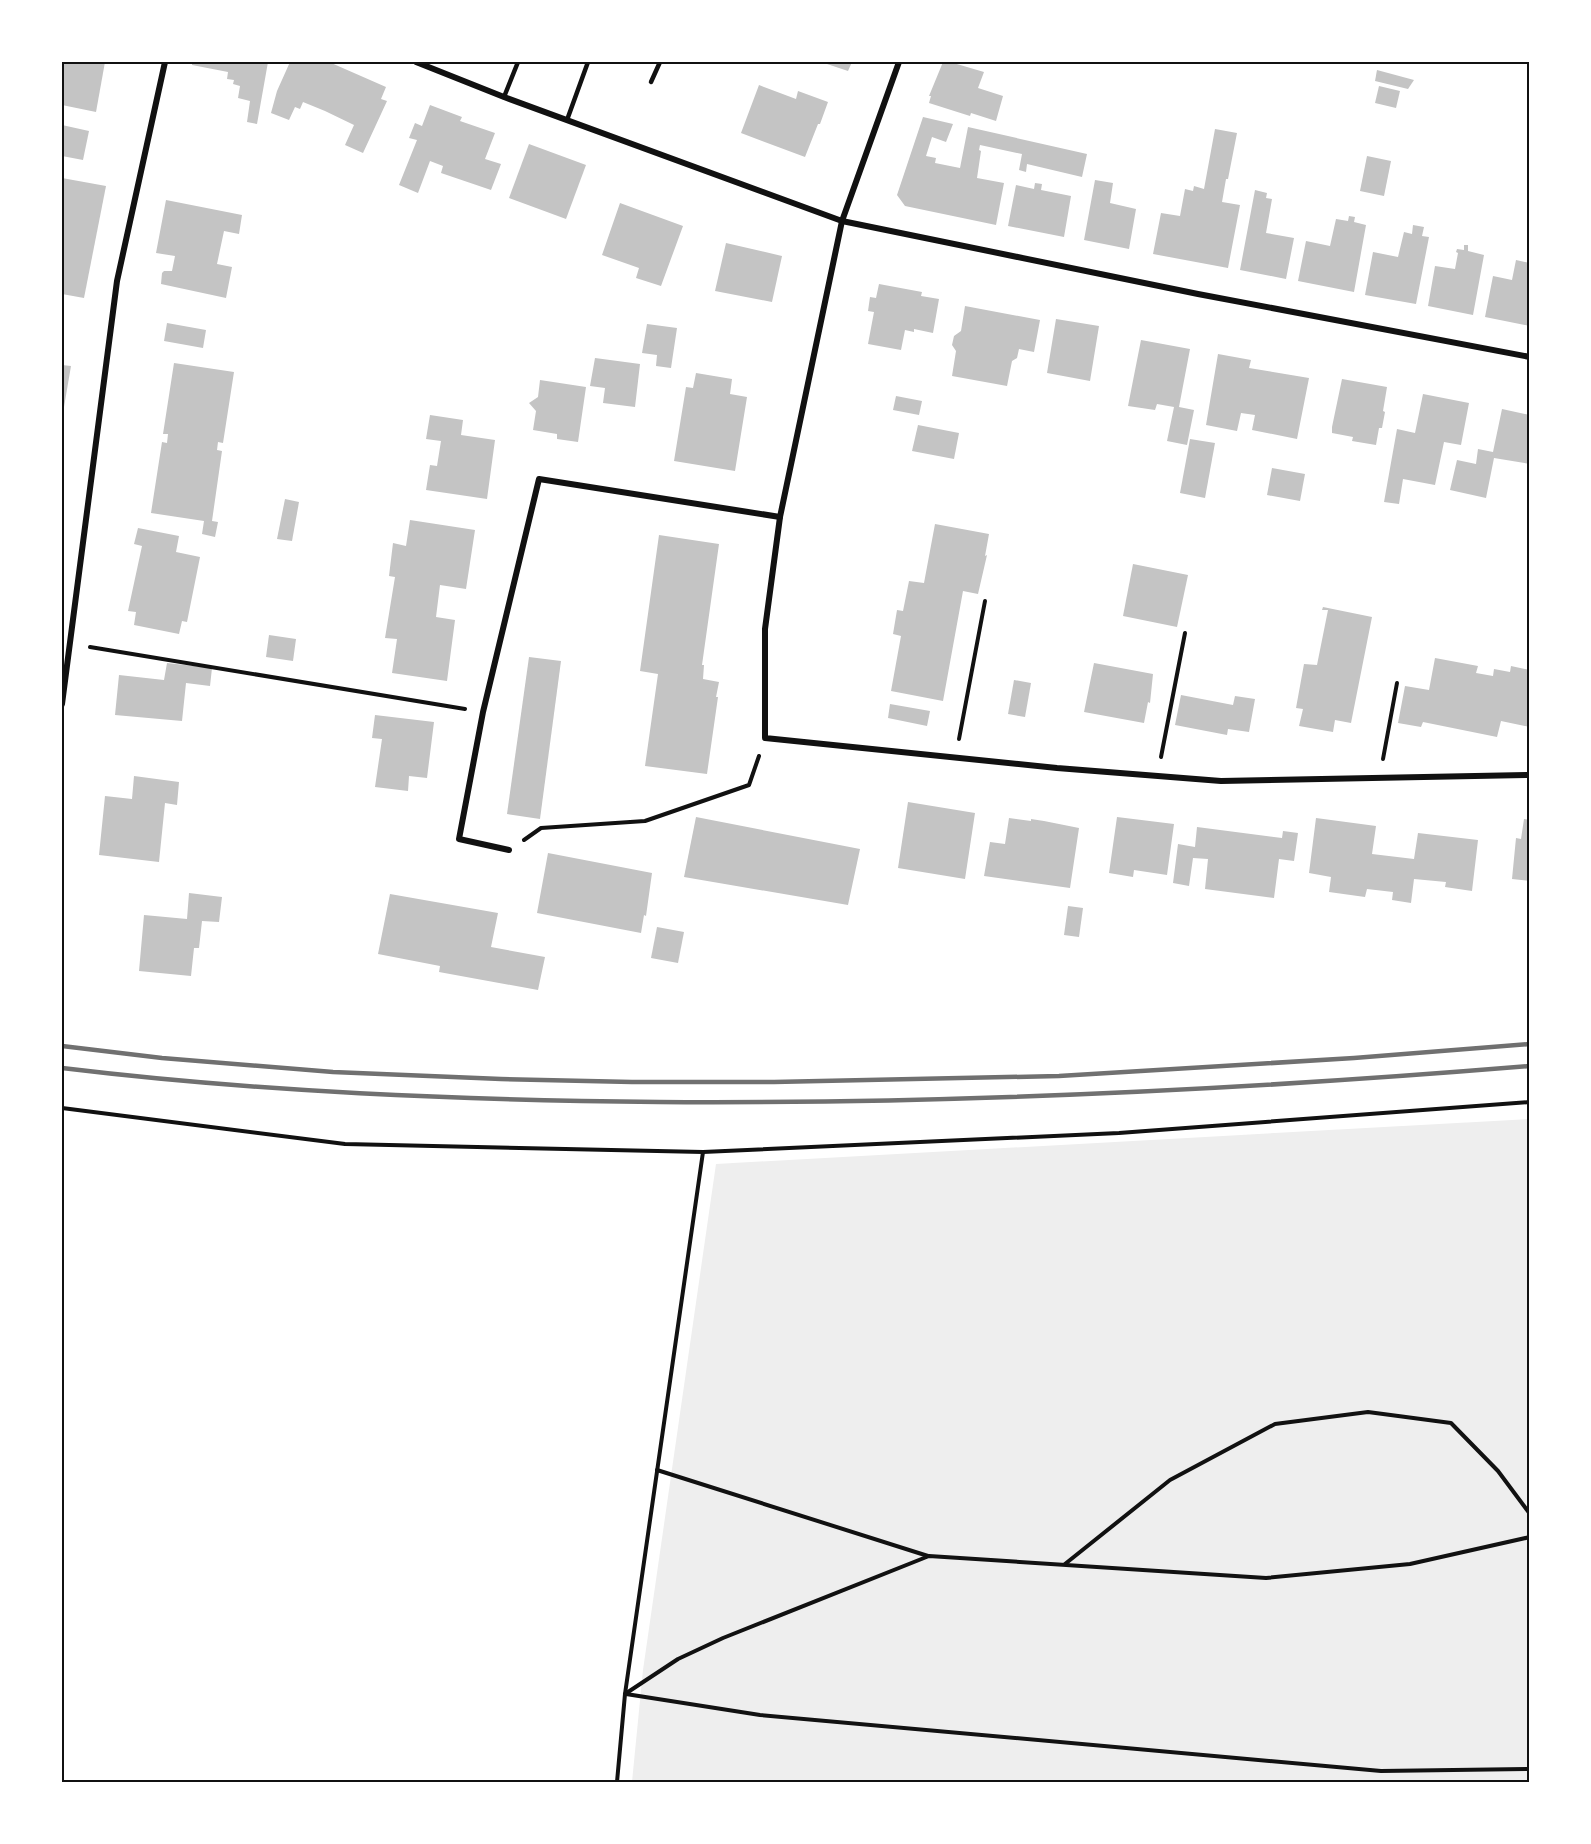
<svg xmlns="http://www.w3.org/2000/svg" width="1591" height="1844" viewBox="0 0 1591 1844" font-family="Commissioner,sans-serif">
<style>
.green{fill:#eee}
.building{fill:#c4c4c4}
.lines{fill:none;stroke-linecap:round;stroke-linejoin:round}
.path{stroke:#111;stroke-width:4}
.service{stroke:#111;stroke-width:4.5}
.minor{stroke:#111;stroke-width:6}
.rail{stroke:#707070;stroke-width:4.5}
.neatline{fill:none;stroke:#111;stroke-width:2}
</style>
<rect width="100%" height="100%" fill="#fff"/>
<!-- green -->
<path class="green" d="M1529,1119v663h-897l11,-112 73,-506z"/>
<!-- building -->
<g class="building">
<path d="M62,62h43l-9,50 -34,-7z"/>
<path d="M192,62h76l-11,62 -10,-2 3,-21 -12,-3 2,-12 -7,-2 1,-4 -7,-1 1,-7 -36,-7z"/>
<path d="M290,62h39l57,25 -5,12 6,2 -24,52 -18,-8 9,-20 -29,-14 -22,-9 -3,7 -5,-2 -6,13 -18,-7 6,-22z"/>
<path d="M821,62h31l-4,9z"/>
<path d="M943,62h7l34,10 -6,16 25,8 -7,25 -25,-8 -1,3 -41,-13 2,-7h-2z"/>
<path d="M1377,70l37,10 -6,9 -33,-8z"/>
<path d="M759,85l37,14 2,-8 30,11 -8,22h-2l-13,33 -64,-24z"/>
<path d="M1379,86l21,5 -4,17 -21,-5z"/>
<path d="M430,105l32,12 -2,4 35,12 -10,26 16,5 -10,26 -50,-17 2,-7 -13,-5 -12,32 -19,-8 18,-45 -8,-2 6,-15 7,3z"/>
<path d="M923,117l30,7 -7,18 -14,-5 -6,19 10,2 -1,5 25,5 8,-41 119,27 -5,23 -55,-13 -1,8 -7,-2 3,-16 -42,-9 -1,5 2,1 -4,27 27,5 -8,42 -91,-19 -8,-11z"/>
<path d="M62,125l27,6 -6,29 -21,-4z"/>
<path d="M1215,129l22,4 -9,46h-2l-4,23 18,3 -12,63 -75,-14 8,-41 19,3 5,-27 8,2 1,-5 10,3z"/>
<path d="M529,144l57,21 -20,54 -57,-21z"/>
<path d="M1367,156l24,5 -7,35 -24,-5z"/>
<path d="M62,178l44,8 -22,112 -22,-4z"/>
<path d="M1095,180l18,3 -3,20 26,6 -7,40 -45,-9z"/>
<path d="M1035,183l7,1 -1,6 30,6 -7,41 -56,-11 8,-41 18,4z"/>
<path d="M1255,190l12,3 -1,5 6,1 -6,34 28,5 -8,41 -46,-9z"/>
<path d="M166,200l76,15 -3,19 -15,-3 -7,33 15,3 -6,31 -65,-14 1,-11 2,-2h8l3,-15 -19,-3z"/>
<path d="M620,203l63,23 -22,60 -25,-8 3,-10 -37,-13z"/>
<path d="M1349,216l6,1 -1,5 12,3 -12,67 -56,-11 8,-40 24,5 6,-27 12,2z"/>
<path d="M1413,225l11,2 -2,9 7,1 -13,67 -51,-9 8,-43 25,5 6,-25 8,2z"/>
<path d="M726,243l56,13 -10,46 -57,-11z"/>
<path d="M1464,245h4v6l16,4 -11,60 -45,-9 7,-40 20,3 3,-16 -2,-1 1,-3 7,1z"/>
<path d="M1516,260l14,3v63l-45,-9 8,-41 19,4z"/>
<path d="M879,284l43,8 -1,4 18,3 -6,34 -19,-4v3l-9,-2 -4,20 -33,-6 6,-32 -6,-1 2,-14 6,1z"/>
<path d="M965,306l75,14 -6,32 -15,-3 -2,9 -5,3 -5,25 -55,-10 4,-25 -4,-6 2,-9 7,-5z"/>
<path d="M1056,319l43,7 -9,55 -43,-8z"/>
<path d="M167,323l39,7 -3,18 -39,-7z"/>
<path d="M647,324l30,4 -6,40 -15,-2 1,-11 -15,-2z"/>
<path d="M1141,340l49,9 -11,58 15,3 -7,35 -20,-4 7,-34 -17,-3 -2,6 -27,-4z"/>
<path d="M1218,354l33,6 -2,8 60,10 -12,61 -45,-9 3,-15 -14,-2 -4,18 -31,-6z"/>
<path d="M595,358l45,6 -5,43 -32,-4 2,-15 -15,-2z"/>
<path d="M174,363l60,9 -11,71 -5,-1 -1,8 5,1 -10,70 6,1 -3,15 -13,-3 2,-13 -53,-8 11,-71 5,1 1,-9h-5z"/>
<path d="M62,365l9,1 -7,41 -2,-1z"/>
<path d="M696,373l36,6 -2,15 17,3 -12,74 -61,-10 12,-74 7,1z"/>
<path d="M1342,379l45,8 -4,24 2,1 -3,16h-3l-3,17 -24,-4 1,-4 -21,-4v-6z"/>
<path d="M540,380l46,7 -8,55 -21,-3v-5l-24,-4 3,-19 -7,-8 9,-6z"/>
<path d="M1423,394l46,9 -8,42 -17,-3 -9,43 -32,-6 -4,25 -15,-2 13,-73 18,4z"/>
<path d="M896,396l26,5 -3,14 -26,-5z"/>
<path d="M1502,409l28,6v49l-36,-6 -8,40 -36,-8 7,-30 19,4 2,-15 15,3z"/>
<path d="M430,415l33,5 -2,15 34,5 -8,59 -61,-9 4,-25 7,1 4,-25 -15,-2z"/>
<path d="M918,425l41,8 -5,26 -42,-8z"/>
<path d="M1190,439l25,4 -10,55 -25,-5z"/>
<path d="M1272,468l33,6 -5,27 -33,-6z"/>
<path d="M285,499l14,3 -7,39 -15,-2z"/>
<path d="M410,520l65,10 -9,59 -26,-4 -4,32 19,3 -8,61 -55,-8 5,-34 -12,-1 10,-61 -6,-1 4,-33 13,3z"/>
<path d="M935,524l54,10 -4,22 2,-1 -9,39 -15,-3 -20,110 -52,-10 10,-55 -8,-2 4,-24 6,1 6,-30 15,2z"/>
<path d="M138,528l41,8 -3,16 24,5 -13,65 -5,-1 -3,13 -45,-9 2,-13 -8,-1 14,-65 -8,-2z"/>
<path d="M659,535l60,9 -17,121h2l-1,14 16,3 -3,15h2l-11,77 -62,-8 13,-92 -18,-3z"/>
<path d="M1133,564l55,11 -11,52 -54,-11z"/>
<path d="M1323,607l49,10 -21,106 -16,-3 -2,12 -34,-6 4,-17 -7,-1 8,-44 13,1 11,-55h-6z"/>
<path d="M269,635l27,4 -3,22 -27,-4z"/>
<path d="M529,657l32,4 -21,158 -33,-5z"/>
<path d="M1435,658l43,8 -2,7 17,3 1,-7 16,3 1,-6 19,4v57l-29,-6 -4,16 -74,-15 -2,5 -23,-4 7,-37 24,4z"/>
<path d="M167,663l45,5 -2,18 -24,-3 -4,38 -67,-6 4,-40 45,5z"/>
<path d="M1094,663l59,11 -3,29 -2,-1 -4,21 -60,-11z"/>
<path d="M1014,680l17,3 -6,34 -17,-3z"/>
<path d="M1181,695l52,10 2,-9 20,3 -6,33 -21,-3 -1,6 -52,-10z"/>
<path d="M890,704l40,7 -3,15 -39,-8z"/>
<path d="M375,715l59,7 -7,56 -18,-2 -1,15 -33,-4 7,-48 -10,-1z"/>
<path d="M134,776l45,6 -2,23 -12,-2 -6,59 -60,-7 6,-59 27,3z"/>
<path d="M908,802l67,11 -10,66 -67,-11z"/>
<path d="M696,817l164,32 -12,56 -164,-28z"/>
<path d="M1117,817l57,7 -7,51 -33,-5 -1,7 -24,-4z"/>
<path d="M1009,818l22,3v-2l13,2 35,7 -9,60 -86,-12 6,-34 15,2z"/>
<path d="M1316,818l60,8 -4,28 42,5 4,-26 60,7 -6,51 -27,-4 1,-5 -32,-3 -3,24 -19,-3 1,-8 -26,-3 -2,8 -36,-5 2,-15 -22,-4z"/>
<path d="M1524,819l6,1v61l-18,-2 4,-41 5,1z"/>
<path d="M1197,827l85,11 1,-7 15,2 -4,28 -15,-2 -5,39 -69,-9 3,-30 -15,-1 -4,28 -16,-3 5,-39 17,3z"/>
<path d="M548,853l104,20 -6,43 -2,-1 -3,18 -104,-20z"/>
<path d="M189,893l33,4 -3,25 -17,-1 -3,27h-5l-3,28 -52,-5 5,-56 43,4z"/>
<path d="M390,894l108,19 -7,34 54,10 -7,33 -99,-18 1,-6 -62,-12z"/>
<path d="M1068,906l15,2 -4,29 -15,-2z"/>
<path d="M657,927l27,5 -6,31 -27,-5z"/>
</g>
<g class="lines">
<!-- path -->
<g class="path">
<path d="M90,647l375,62"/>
<path d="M959,739l26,-138"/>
<path d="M1161,757l24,-124"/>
<path d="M1383,759l14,-76"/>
<path d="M524,840l17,-12 104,-7 104,-36 10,-29"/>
<path d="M62,1108l283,36 358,8 416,-19 411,-31"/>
<path d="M657,1470l271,86"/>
<path d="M1065,1564l105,-84 105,-56 93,-12 83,11 47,48 32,43"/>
<path d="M625,1694l53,-35 45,-21 206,-82 337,22 144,-14 120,-27"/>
<path d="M626,1694l134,21 621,56 149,-2"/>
<path d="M617,1782l8,-88 78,-542"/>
</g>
<!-- service -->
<g class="service">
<path d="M651,82l9,-20"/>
<path d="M504,97l14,-35"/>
<path d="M567,120l21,-58"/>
</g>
<!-- minor -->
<g class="minor">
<path d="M416,62l88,35 338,124 356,73 332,63"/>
<path d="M899,62l-57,159 -62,296 -15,112v109l292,30 164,13 309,-6"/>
<path d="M62,704l55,-423 48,-219"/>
<path d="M509,850l-50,-11 24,-127 56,-233 241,38"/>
</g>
<!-- rail -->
<g class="rail">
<path d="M62,1046l100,12 171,14 168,7 131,3h142l285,-6 295,-18 176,-14"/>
<path d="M62,1068c198,24 397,32 597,34 290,2 581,-12 871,-36"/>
</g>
</g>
<!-- border -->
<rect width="1591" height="1844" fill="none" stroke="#ffffff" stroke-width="126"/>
<rect x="63" y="63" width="1465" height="1718" class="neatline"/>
</svg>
